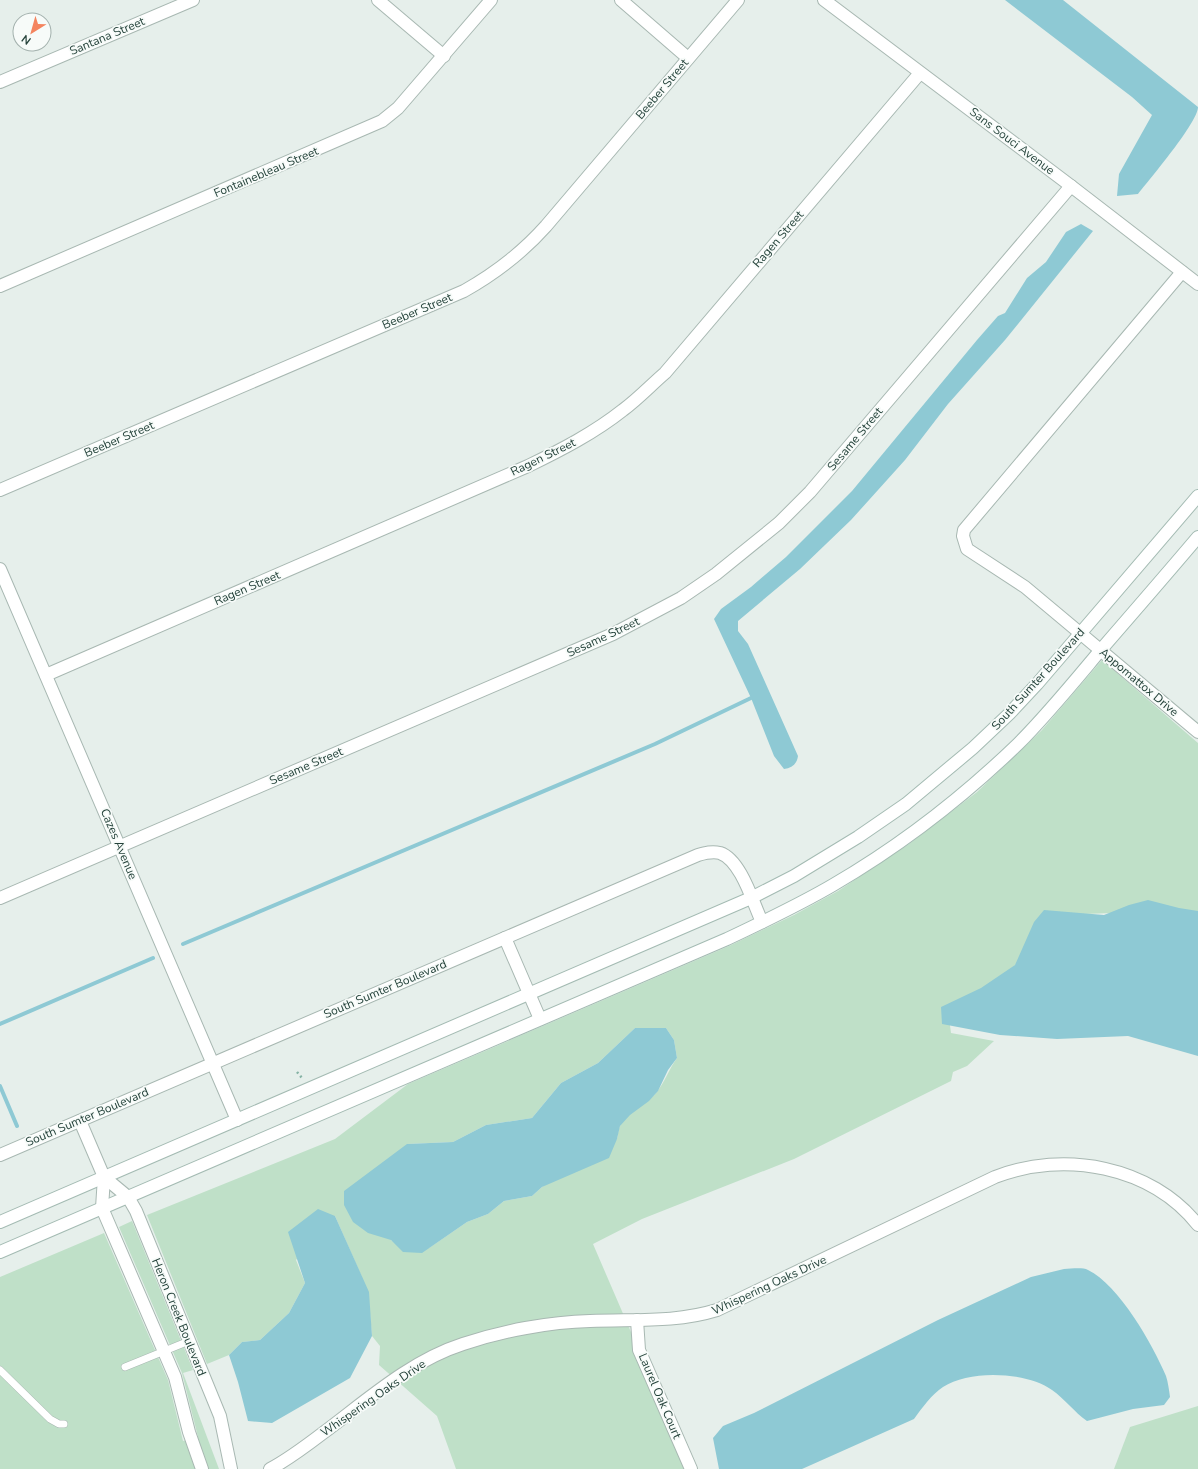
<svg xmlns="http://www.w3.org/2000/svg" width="1198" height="1469" viewBox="0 0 1198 1469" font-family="'Nunito Sans',sans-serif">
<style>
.green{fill:#bfe0c8;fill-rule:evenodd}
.water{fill:#8ec9d4}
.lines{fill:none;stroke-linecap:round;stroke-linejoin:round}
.stream{stroke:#8ec9d4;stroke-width:4}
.service-casing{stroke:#a8b8b2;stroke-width:8}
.minor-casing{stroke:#a8b8b2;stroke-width:14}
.tertiary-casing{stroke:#a8b8b2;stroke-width:14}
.secondary-casing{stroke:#a4bbb3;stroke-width:14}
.path{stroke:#86b3a5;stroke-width:2.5;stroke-dasharray:2 3;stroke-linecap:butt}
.service{stroke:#fff;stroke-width:7}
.minor{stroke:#fff;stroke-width:12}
.tertiary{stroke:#fff;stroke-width:12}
.secondary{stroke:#fff;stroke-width:12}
.labels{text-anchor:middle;stroke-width:3.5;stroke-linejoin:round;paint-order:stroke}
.street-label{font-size:12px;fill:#24423a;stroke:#f7fbf9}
</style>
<rect width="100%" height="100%" fill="#e6efeb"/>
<!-- green -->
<g class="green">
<path d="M1102,660l96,83v183l-86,-13 -57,2 -22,36 -84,67 2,15 43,8 -27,25 -14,6 -2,9 -157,78 -152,60 -49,25 97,225h-234l-19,-53 -58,-51 1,-19 -8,-10 -3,-34 -8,-27 -26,-59 -39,44 9,23 -16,30 -29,27 -18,2 -13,13 -22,9 -60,-149 188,-76 73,-55 321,-138 65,-31 44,-24 71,-47 68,-52 65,-62zM635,1028h31l8,12 3,18c-8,11 -12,24 -21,35 -10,12 -29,19 -36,33 -2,4 -2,9 -3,13l-75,48 -10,9 -28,5 -16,13 -21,8 -38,26 -32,-3 -6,-5 16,-96 46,-2 33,-17 46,-7 29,-35 37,-20z"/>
<path d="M132,1221l61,149 -10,3 36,96h-219v-192l104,-44 64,147 15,61 15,-4 -16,-64 -63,-146z"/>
<path d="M1198,1406v63h-84l16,-42z"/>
</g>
<!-- water -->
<g class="water">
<path d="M1005,0h58l135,107c0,15 -48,72 -60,87l-21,2 2,-22 33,-59 -20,-18z"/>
<path d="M1081,224l12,7 -88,109 -57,64 -43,56 -54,60 -51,49 -62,52v10l10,13 50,112c-1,8 -6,12 -14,13l-10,-13 -23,-58 -37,-79 7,-10 30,-22 35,-30 66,-66 125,-151 21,-24 7,-3 22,-35 19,-16 20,-30z"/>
<path d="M1148,900l31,8 19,3v145l-70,-20 -71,3 -57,-4 -58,-11 -1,-17 40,-19 34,-23 19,-43 10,-12 60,5 25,-10z"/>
<path d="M635,1028h31l8,12 3,18 -9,12 -10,21 -9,10 -19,14 -10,11 -3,13 -8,19 -67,29 -10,9 -28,5 -16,13 -21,8 -45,31 -19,-1 -12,-12 -23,-7 -15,-11 -9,-17v-14l63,-47 46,-2 33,-17 46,-7 29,-35 37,-20z"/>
<path d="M318,1209l17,7 34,76 3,44 -22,42 -78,45 -24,-2 -10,-39 -9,-27 13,-13 18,-2 29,-27 16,-30 -17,-51z"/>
<path d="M1064,1269c7,0 18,-2 24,1 31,15 65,75 78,106 2,6 3,14 4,21l-6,8 -31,4 -46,12c-13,-9 -22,-22 -35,-31 -25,-18 -82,-21 -109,-3 -11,7 -21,21 -29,32l-112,50h-83l-6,-31 10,-12 31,-13 184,-93 93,-43z"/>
</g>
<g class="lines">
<!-- stream -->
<g class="stream">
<path d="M183,944l472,-200 96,-46"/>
<path d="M0,1024l153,-66"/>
<path d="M0,1086l17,40"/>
</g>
<!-- service casing -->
<g class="service-casing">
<g id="service">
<path d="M125,1367l64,-26"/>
<path d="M0,1370l50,49 9,5h5"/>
</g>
</g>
<!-- minor casing -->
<g class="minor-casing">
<g id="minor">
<path d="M378,0l66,56"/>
<path d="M621,0l67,58"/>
<path d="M824,0l247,186 127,98"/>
<path d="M0,82l193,-82"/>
<path d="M0,286l382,-165 16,-13 93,-108"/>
<path d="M0,490l464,-199c32,-18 58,-38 82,-65l192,-226"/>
<path d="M0,569l237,551"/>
<path d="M1080,633l-55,-46 -58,-38 -4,-13 1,-6 218,-258"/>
<path d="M46,675l482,-209c33,-16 66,-33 95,-56 15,-11 28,-25 42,-37l255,-300"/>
<path d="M0,898l613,-264 68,-36 35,-24 63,-51 31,-31 261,-306"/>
<path d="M505,938l35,81"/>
<path d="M80,1121l24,56 24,20 8,14 84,205 11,53"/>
<path d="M0,1155l698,-300c7,-2 14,-4 22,-2 21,7 33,50 42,69"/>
<path d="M104,1177l-2,31 73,169 14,55 13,37"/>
<path d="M637,1320l2,30 4,9 48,110"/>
<path d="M270,1469c19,-10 36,-23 53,-36 43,-32 87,-72 140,-89 39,-13 86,-22 127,-23 44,-2 85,2 127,-11l278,-133c69,-27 156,-11 203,48"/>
</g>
</g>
<!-- tertiary casing -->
<g class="tertiary-casing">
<path id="tertiary" d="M1080,633l118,99"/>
</g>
<!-- secondary casing -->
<g class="secondary-casing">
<g id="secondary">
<path d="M0,1222l751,-324 43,-22 64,-39 48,-33 67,-56 36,-34 28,-30 161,-188"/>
<path d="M0,1252l727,-313c36,-17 72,-34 106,-54 67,-39 129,-87 185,-141 29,-29 55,-61 81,-92 33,-38 66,-76 99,-115"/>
</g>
</g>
<!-- path -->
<path class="path" d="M297,1072l5,6"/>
<!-- service -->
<use href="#service" class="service"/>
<!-- minor -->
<use href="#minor" class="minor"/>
<!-- tertiary -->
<use href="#tertiary" class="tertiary"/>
<!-- secondary -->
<use href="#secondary" class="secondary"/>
</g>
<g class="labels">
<!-- street labels -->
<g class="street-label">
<text transform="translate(107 36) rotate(-23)" y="4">Santana Street</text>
<text transform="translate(662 89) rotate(-50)" y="4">Beeber Street</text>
<text transform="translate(1012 141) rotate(37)" y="4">Sans Souci Avenue</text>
<text transform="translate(266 172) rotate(-23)" y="4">Fontainebleau Street</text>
<text transform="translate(778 239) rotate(-49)" y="4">Ragen Street</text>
<text transform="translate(417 311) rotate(-23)" y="4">Beeber Street</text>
<text transform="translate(119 439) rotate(-23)" y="4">Beeber Street</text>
<text transform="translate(855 439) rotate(-50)" y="4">Sesame Street</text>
<text transform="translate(543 457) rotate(-26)" y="4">Ragen Street</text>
<text transform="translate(247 588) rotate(-23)" y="4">Ragen Street</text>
<text transform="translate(603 637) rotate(-25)" y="4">Sesame Street</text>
<text transform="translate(1038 679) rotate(-48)" y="4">South Sumter Boulevard</text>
<text transform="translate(1139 682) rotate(40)" y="4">Appomattox Drive</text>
<text transform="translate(306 766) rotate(-23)" y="4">Sesame Street</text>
<text transform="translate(119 844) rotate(67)" y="4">Cazes Avenue</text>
<text transform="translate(385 989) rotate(-23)" y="4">South Sumter Boulevard</text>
<text transform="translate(87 1117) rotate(-23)" y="4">South Sumter Boulevard</text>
<text transform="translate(769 1285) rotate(-25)" y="4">Whispering Oaks Drive</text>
<text transform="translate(179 1317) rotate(68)" y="4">Heron Creek Boulevard</text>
<text transform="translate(660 1396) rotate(67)" y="4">Laurel Oak Court</text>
<text transform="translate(373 1398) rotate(-35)" y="4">Whispering Oaks Drive</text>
</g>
</g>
<!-- north arrow -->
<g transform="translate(32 32) rotate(217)"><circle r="19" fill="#f7fbf9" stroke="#a3b1ad"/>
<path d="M0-3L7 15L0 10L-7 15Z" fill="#f4845f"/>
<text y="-6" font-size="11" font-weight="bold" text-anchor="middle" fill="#24423a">N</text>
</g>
</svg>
